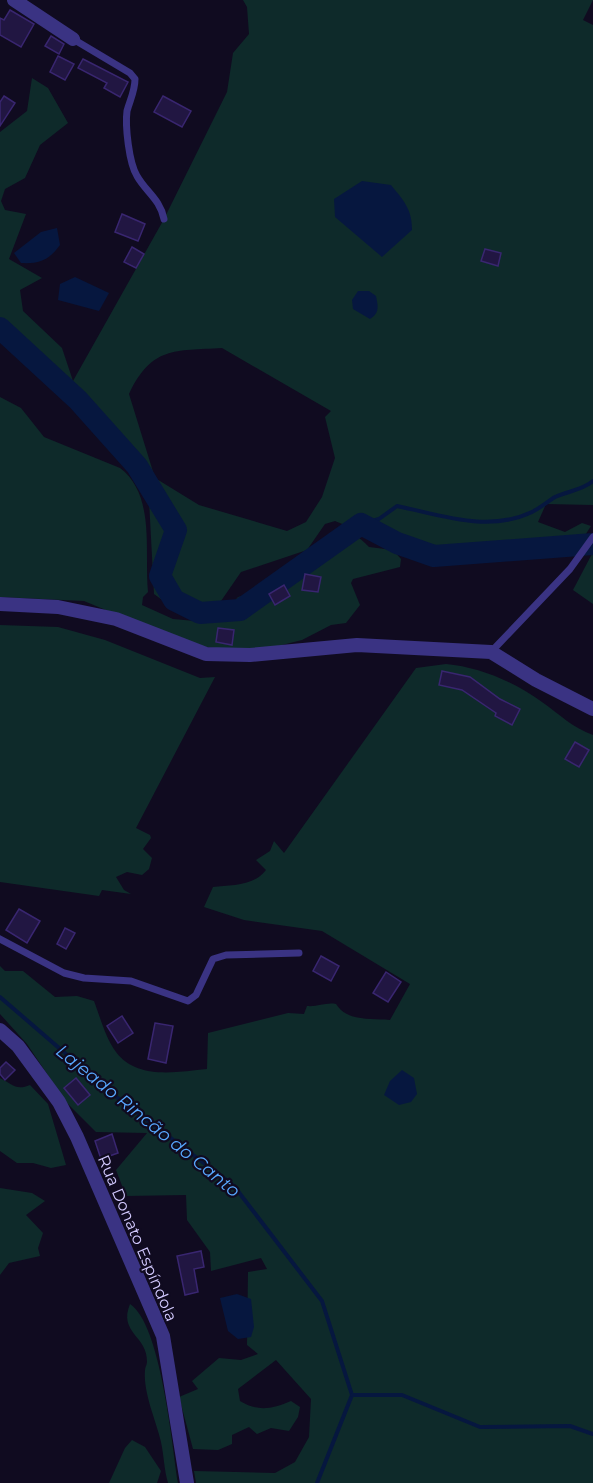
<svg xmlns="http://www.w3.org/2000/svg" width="593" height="1483" viewBox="0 0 593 1483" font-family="Montserrat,sans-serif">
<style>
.green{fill:#0e2a2a;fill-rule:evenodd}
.water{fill:#06173f}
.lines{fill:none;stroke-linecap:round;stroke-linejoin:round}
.stream{stroke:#06173f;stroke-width:4}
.river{stroke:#06173f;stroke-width:22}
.building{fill:#211642;stroke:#392670;stroke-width:1.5}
.service{stroke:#3a3383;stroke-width:7}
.minor{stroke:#3a3383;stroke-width:14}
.labels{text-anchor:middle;stroke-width:4.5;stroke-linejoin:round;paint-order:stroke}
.street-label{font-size:16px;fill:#d3caff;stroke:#100b20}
.water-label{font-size:18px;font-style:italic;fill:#58a8ff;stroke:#100b20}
</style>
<rect width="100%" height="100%" fill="#100b20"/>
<!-- green -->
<g class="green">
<path d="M243,0h350l-10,20 10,5v480l-47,-1 -8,18 27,10 17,-9 9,3 -11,17 -96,10 -81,-4 -68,-28 -10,3 -18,26 -66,22 -20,29 -20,7 -32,-3 -15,-11 -5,-94 -18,-34 -26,-24 -16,-30 -21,-8 -49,-55 -19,-17v-200l27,-21 5,-33 16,10 20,35 -28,22 -15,33 -20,11 -4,12 4,9 21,4 -17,45 33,19 -22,12 3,21 39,37 11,33 91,-162 63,-127 6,-39 16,-19 -2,-27zM222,348l109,63 -6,6 10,41 -13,39 -16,25 -19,9 -88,-26 -44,-27 -26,-84c23,-48 45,-43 93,-46z"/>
<path d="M0,397l21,11 23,29 76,31c36,27 24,85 28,124l-5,5 -1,8 31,14 22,2 34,-14 9,-10 21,-6 15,-15 39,-24 21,-21c15,0 25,5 35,16l24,3 8,9 -1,8 -47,12 -2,4 9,22 -14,18 -15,2 -29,15 -24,6 -25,3 -38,-1 -25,-3 -106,-44 -84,-4z"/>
<path d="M593,552v52l-20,-14z"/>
<path d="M0,625l58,2 47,13 95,38 15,-1 -79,151 14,7 1,3 -8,11 9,9 -3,11 -7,6 -15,-3 -11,5 8,13 7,4 -29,-4 -3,6 -99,-14z"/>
<path d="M446,664c33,3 69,18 96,38 17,12 31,26 51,33v748h-397l-2,-12 81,2 20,-11 14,-25 2,-38 -35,-39 -38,29 2,12c18,11 32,8 51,0l9,6 -2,10 -9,14 -18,-3 -14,6 -8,-7 -17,8v9l-14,6 -25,-1 -14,-52 19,-8 -6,-8 27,-23 22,2 17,-6 -11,-9 1,-73 19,-3 -6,-11 -50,13 -1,-19 -23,-32 -1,-25 -60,1 -10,-26 31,-37 -51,-1 -30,-30 -39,-58 -27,-30v-48l5,5h18l32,26 22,-1 17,5c6,16 12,38 22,51 21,28 60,20 91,17l1,-36 80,-20 16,1 3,-8c11,1 19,-4 29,-2 11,18 35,14 54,16l20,-36 -88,-53 -78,-11 -40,-13 9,-20c18,-2 41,-1 53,-17l-10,-10 14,-9 4,-10 10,12 132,-185z"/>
<path d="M0,1078c12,6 16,13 30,7l18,19 18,61 -15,3 -18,-5h-16l-17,-12z"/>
<path d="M0,1188l32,5 13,8 -19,14 17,18 -5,15 2,8 -31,7 -9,12z"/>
<path d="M130,1304c31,20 42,141 48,179h-10c-4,-14 -4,-27 -7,-41 -5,-22 -18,-49 -16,-72 0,-3 2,-5 2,-8 1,-26 -29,-29 -17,-58z"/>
<path d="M132,1440l13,7 16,24 -4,12h-48l16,-35z"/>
</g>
<!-- water -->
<g class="water">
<path d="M362,181l29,4c13,16 21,24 21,45l-30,27 -47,-40 -1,-18z"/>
<path d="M57,228l3,17c-11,15 -20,19 -39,18l-7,-10 27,-21z"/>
<path d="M75,277l34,16 -10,18 -41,-11 2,-16z"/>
<path d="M358,291h11l7,5c2,10 4,17 -6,23l-17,-10 -1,-9z"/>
<path d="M402,1070l12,8 3,16 -6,8 -12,3 -15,-10 6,-14z"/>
<path d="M237,1294l14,5 3,28 -3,10 -13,2 -10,-8 -8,-33z"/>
</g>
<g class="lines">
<!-- stream -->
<g class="stream">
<path d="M361,524l18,-5 18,-13c44,9 91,27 135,6 8,-4 15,-10 23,-15 13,-6 28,-7 38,-16"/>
<path d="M0,997l110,95 124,94 88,115 30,94 -35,88"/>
<path d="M352,1395h50l78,32 90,-1 23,8"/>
</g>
<!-- river -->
<path class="river" d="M0,328l78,72 59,66 39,64 -16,46 14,24 26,13 40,-3 121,-86 36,19 37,13 159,-12"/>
</g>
<!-- building -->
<g class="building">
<path d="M10,10l24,14 -13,23 -21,-12v-17l4,2z"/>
<path d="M51,36l13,8 -5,10 -14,-8z"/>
<path d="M58,56l16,8 -9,16 -15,-8z"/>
<path d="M83,59l45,23 -8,15 -16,-9 3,-5 -29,-15z"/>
<path d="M4,96l11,7 -15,23v-24z"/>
<path d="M163,96l28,15 -9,16 -28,-15z"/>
<path d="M122,214l23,10 -7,17 -23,-9z"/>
<path d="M132,247l12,7 -8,14 -12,-6z"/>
<path d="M485,249l16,4 -3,13 -17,-5z"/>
<path d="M305,574l16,3 -3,15 -16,-2z"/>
<path d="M284,585l6,11 -15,9 -6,-11z"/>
<path d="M218,628l16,2 -2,15 -16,-3z"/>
<path d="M442,671l28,6 30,22 20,10 -8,16 -17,-9 1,-3 -34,-23 -23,-5z"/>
<path d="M575,742l14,8 -10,17 -14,-8z"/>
<path d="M19,909l21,12 -13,22 -21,-13z"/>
<path d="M65,928l10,5 -9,16 -9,-5z"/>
<path d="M321,956l18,10 -8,15 -18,-10z"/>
<path d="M386,972l15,10 -13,20 -15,-9z"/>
<path d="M122,1016l11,17 -15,10 -11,-17z"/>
<path d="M155,1023l18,3 -7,37 -18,-4z"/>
<path d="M6,1062l9,8 -10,10 -5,-6v-6z"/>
<path d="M76,1078l14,17 -12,10 -14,-17z"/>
<path d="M112,1134l6,19 -17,6 -6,-18z"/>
<path d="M201,1251l3,16 -10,2 4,23 -13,3 -8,-39z"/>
</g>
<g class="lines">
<!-- service -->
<g class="service">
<path d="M73,39l57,34 5,6c0,12 -5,21 -8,32 -2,15 2,52 10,65 9,16 23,23 27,43"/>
<path d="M491,652l79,-83 23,-32"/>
<path d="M0,939l64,34 20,5 47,3 57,20 8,-6 17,-36 13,-4 73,-2"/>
</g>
<!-- minor -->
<g class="minor">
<path d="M14,0l59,39"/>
<path d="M0,604l58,3 58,12 90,35 44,1 107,-10 134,7 45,28 57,29"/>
<path d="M0,1030l18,16 41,56 18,35 86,199 24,147"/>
</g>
</g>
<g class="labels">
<!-- street labels -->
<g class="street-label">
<text transform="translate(138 1238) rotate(67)" y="6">Rua Donato Espíndola</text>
</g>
<!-- water labels -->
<g class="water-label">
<text transform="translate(148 1121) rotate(39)" y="6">Lajeado Rincão do Canto</text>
</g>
</g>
</svg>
